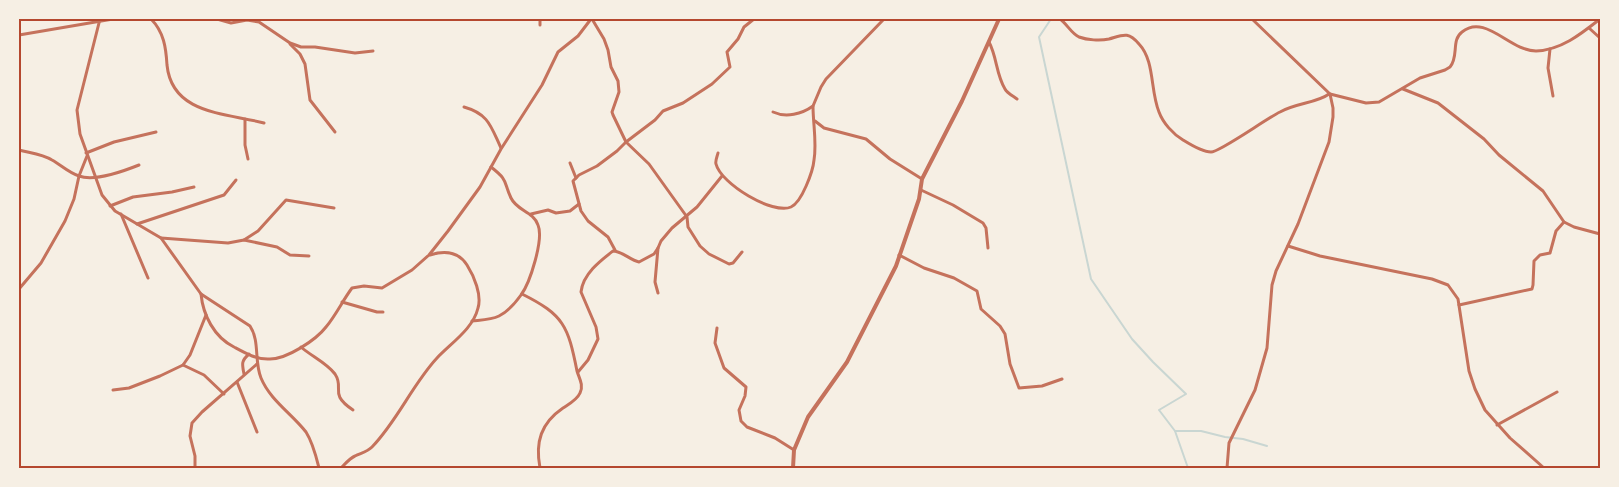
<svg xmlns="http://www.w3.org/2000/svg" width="1619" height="487" viewBox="0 0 1619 487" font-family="Commissioner,sans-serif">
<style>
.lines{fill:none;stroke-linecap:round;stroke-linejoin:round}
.stream{stroke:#c9d6d2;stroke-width:2}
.minor{stroke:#c5725c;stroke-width:3}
.tertiary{stroke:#c5725c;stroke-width:4}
.neatline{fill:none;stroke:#b5482f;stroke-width:2}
</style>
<rect width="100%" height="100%" fill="#f6efe4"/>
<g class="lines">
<!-- stream -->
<g class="stream">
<path d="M1051,19l-12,18 52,242 41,60 21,23 33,32 -27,16 16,21h26l24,6 18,2 24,7"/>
<path d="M1175,431l13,37"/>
</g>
<!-- minor -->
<g class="minor">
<path d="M100,19l-23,91 3,24 22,61 13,16 46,27 40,56 49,32c10,15 4,35 11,52 9,22 31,36 45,54 7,11 10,24 13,36"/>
<path d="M151,19c13,13 15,29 16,46 5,50 60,48 97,58"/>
<path d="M217,19l14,4 16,-3 12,2 31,21 11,4h14l40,6 18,-2"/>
<path d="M592,19l12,20 4,11 3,17 7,14 1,11 -7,20 1,3 13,27 23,22 38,53 1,10 12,19 9,8 20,10 4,-1 9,-11"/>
<path d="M1060,19c7,5 11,14 19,18 8,3 21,4 30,2 14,-4 19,-8 30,5 16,17 11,46 20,68 4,11 14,22 24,28 8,5 19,12 28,12 9,0 56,-34 69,-40 16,-9 37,-9 49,-18"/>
<path d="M540,25v-6"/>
<path d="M1589,28l11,10"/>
<path d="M19,35l94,-16"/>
<path d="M989,42c8,15 7,32 16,47 2,4 8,7 12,10"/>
<path d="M290,44l10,10 5,10 5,36 25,32"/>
<path d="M1550,49l-2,19 5,28"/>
<path d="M1403,89l35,14 46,36 15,16 44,36 21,31 10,5 26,7"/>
<path d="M1330,94l36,9 13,-1 41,-24 25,-8 5,-3c9,-10 1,-27 12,-35 23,-19 48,19 74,19 25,-1 45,-17 64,-32"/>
<path d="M464,107c25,7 27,20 37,41"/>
<path d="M773,112c13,6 29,2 40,-6l8,-19 5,-8 58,-60"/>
<path d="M245,119v26l3,14"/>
<path d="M815,121l9,7 42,11 24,20 32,20"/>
<path d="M19,150c11,3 23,4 33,10 9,5 17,13 27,16 16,6 45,-5 60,-11"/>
<path d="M86,153l28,-11 42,-10"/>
<path d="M718,153c-1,4 -3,8 -2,11 5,20 57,51 75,43 11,-5 22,-36 23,-47 3,-17 -1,-36 -1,-54"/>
<path d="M570,163l6,15"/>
<path d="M921,190l32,15 30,18 3,5 2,20"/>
<path d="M110,206l23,-9 39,-5 22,-5"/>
<path d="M121,214l27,64"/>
<path d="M531,214l17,-4 8,3 14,-2 9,-7"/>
<path d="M137,224l87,-29 12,-15"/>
<path d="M161,238l67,5 16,-3 14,-9 28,-31 48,8"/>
<path d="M244,240l33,7 13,8 19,1"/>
<path d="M1288,246l32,10 112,23 16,6 10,14 11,72 6,18 10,21 25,28 34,30"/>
<path d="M615,250l-7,-13 -20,-16 -7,-10 -8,-30 6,-6 18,-9 20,-15 9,-9 29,-22 8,-9 20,-8 29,-19 18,-17 -3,-15 11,-13 6,-12 10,-8"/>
<path d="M899,255l25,13 30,10 23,13 4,18 19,17 5,8 5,30 9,24 23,-2 20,-7"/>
<path d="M19,289l22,-26 24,-42 9,-22 5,-23 8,-20"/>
<path d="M658,293l-3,-11 3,-34 3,-7 11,-13 25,-21 25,-31"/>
<path d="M201,294c2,21 13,43 33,53 11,6 23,13 36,12 17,0 46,-19 56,-32 10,-12 17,-27 26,-39l12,-2 18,2 30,-18 17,-15 19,-24 32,-44 21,-38 41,-64 16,-33 20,-16 13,-17"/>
<path d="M522,294c42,21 46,32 55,77 2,7 7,14 3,22 -3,7 -11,11 -17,15 -22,15 -28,34 -23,60"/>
<path d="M342,302l35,10h6"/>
<path d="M1459,305l73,-16 1,-4 1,-24 6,-6 10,-2 6,-22 8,-9"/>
<path d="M472,321c9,-1 19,-1 27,-5 8,-4 17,-14 22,-21 9,-12 23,-56 17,-70 -5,-14 -21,-14 -27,-27 -8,-17 -2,-17 -20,-31"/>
<path d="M717,328l-2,15 9,25 22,19 -1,9 -6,14 2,11 6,6 28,11 19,12"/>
<path d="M301,347c10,9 26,16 34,27 10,15 -7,19 18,36"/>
<path d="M183,365l21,10 20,19"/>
<path d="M578,372l10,-12 10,-21 -2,-12 -15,-35c2,-18 19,-31 32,-41 9,0 17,9 26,11l15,-8 4,-6"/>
<path d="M244,374c-2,-10 -3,-13 5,-20"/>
<path d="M237,382l20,50"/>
<path d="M113,390l16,-2 31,-12 23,-11 7,-10 16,-40"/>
<path d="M1497,425l60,-33"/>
<path d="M195,468v-12l-5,-20 2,-13 10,-11 55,-48"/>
<path d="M341,468c4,-4 9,-10 14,-12 6,-3 12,-4 17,-9 26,-27 40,-62 65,-89 14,-15 36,-29 41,-50 4,-13 -4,-32 -11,-43 -9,-14 -24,-14 -37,-10"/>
<path d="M1227,468l2,-25 26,-53 12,-42 5,-63 4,-14 22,-47 31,-82 4,-25v-9l-3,-14 -78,-75"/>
</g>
<!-- tertiary -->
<path class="tertiary" d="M793,468l1,-18 14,-33 39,-55 49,-96 23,-67 3,-20 40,-78 37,-82"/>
</g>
<!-- border -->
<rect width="1619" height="487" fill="none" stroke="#f6efe4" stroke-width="40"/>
<rect x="20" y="20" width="1579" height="447" class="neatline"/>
</svg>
